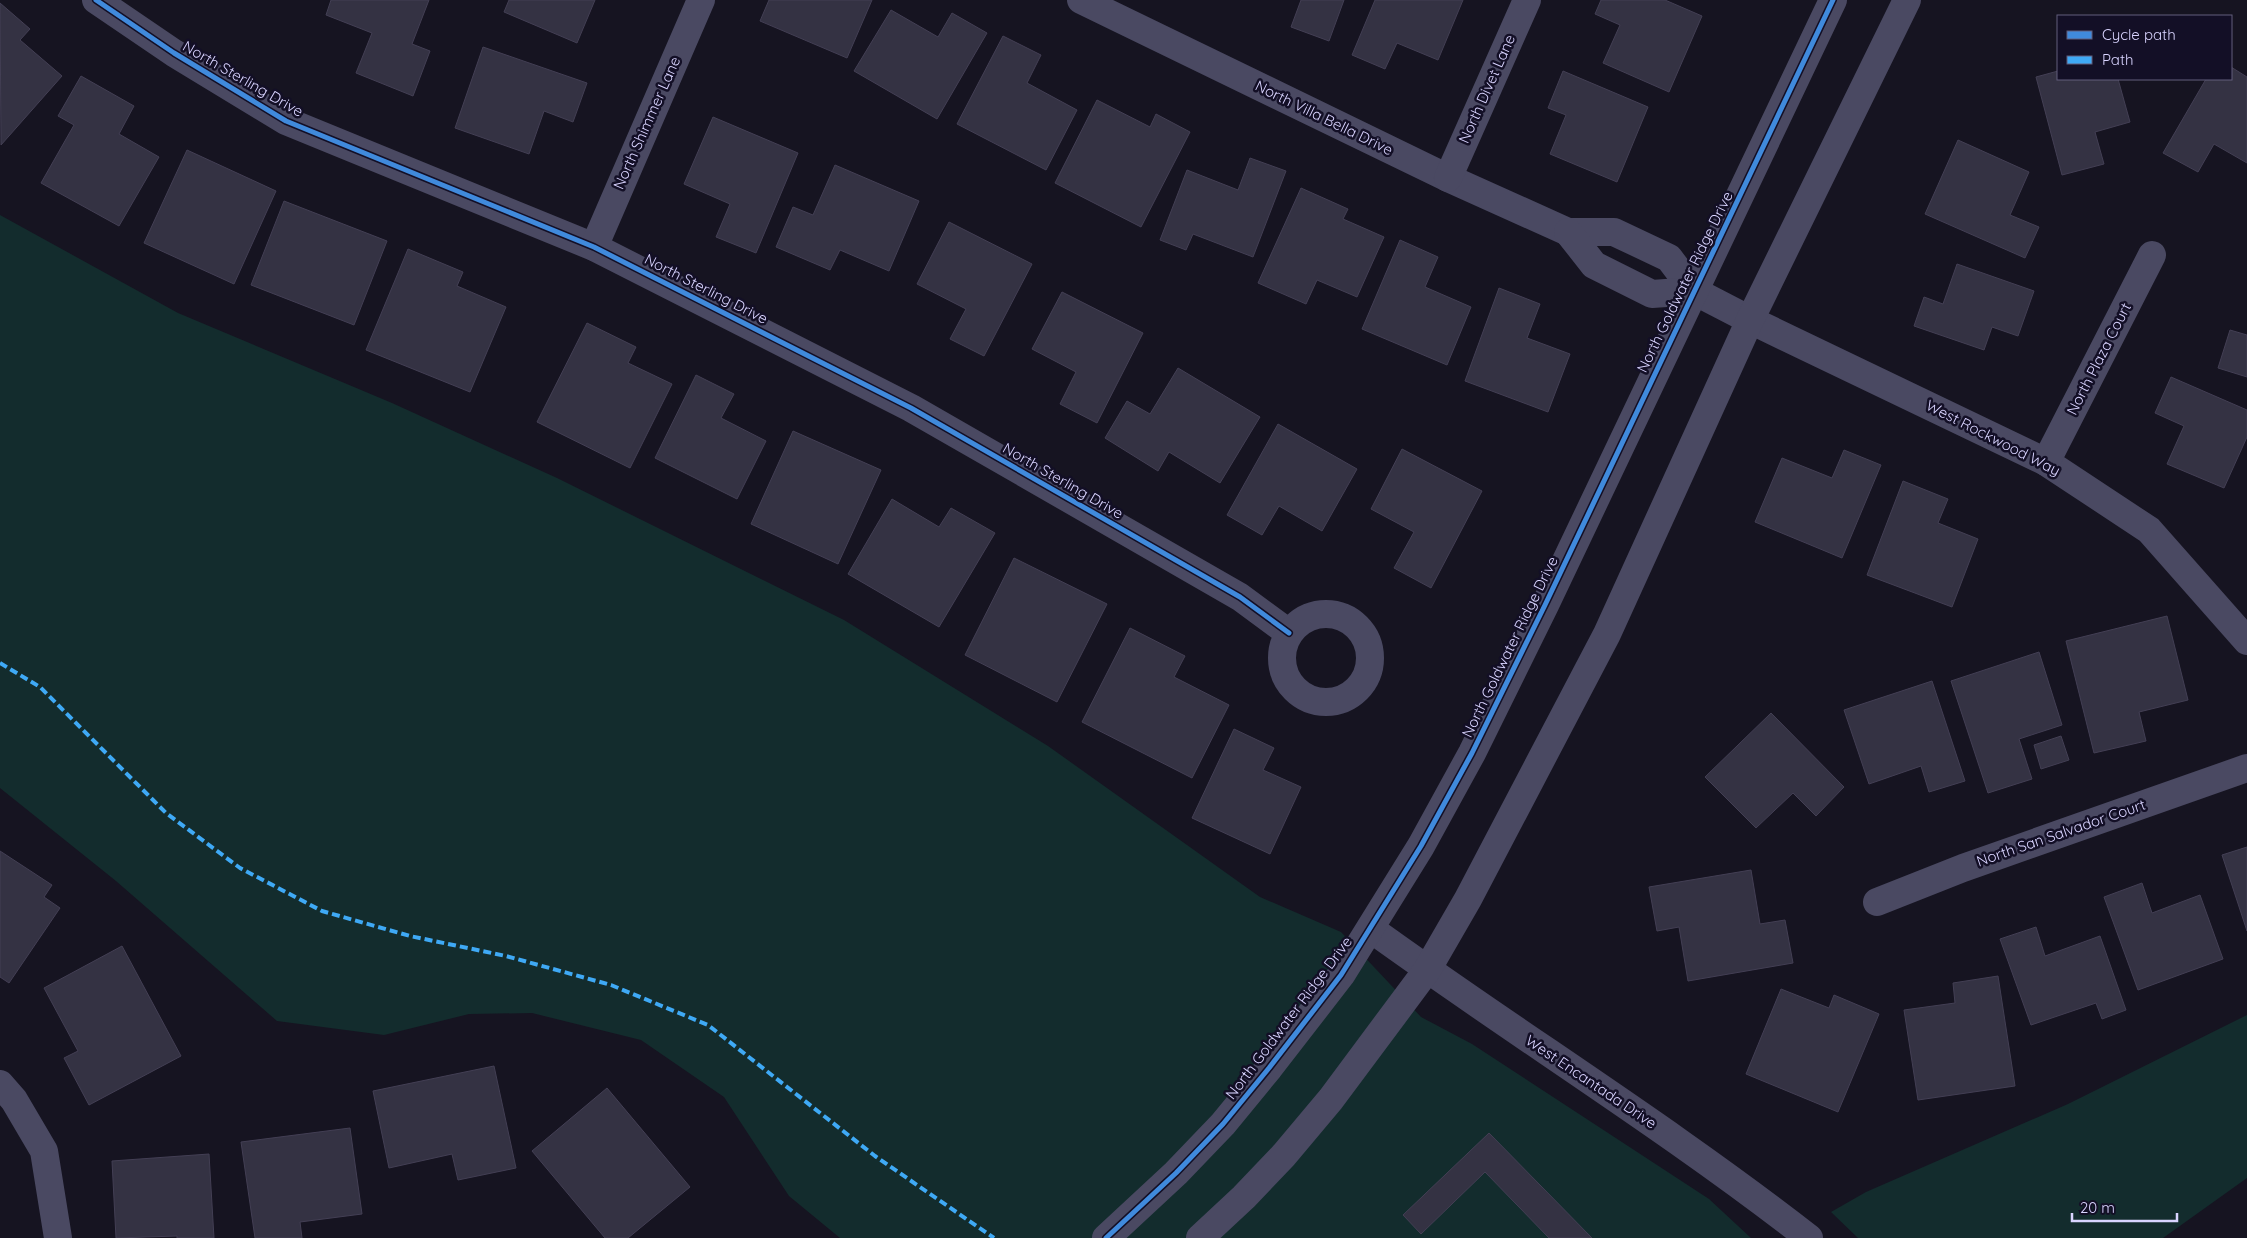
<svg xmlns="http://www.w3.org/2000/svg" width="2247" height="1238" viewBox="0 0 2247 1238" font-family="Quicksand,sans-serif">
<style>
.green{fill:#132c2d}
.building{fill:#343243;stroke:#433f54}
.lines{fill:none;stroke-linecap:round;stroke-linejoin:round}
.minor{stroke:#4a4962;stroke-width:28}
.quiet{stroke:#3fa9f5;stroke-width:4;stroke-dasharray:8 4;stroke-linecap:butt}
.cycleway-casing{stroke:#130f26;stroke-width:8}
.cycleway{stroke:#408adc;stroke-width:5}
.labels{text-anchor:middle;stroke-width:5;stroke-linejoin:round;paint-order:stroke}
.street-label{font-size:15px;fill:#d9d4ff;stroke:#130f26}
</style>
<rect width="100%" height="100%" fill="#161421"/>
<!-- green -->
<g class="green">
<path d="M0,215l178,98 214,90 165,75 287,142 204,126 212,151 81,35 80,85 51,27 237,155 42,39h-911l-51,-42 -65,-99 -83,-57 -109,-27 -63,1 -85,21 -107,-14 -161,-140 -116,-93z"/>
<path d="M2247,1015v163l-84,60h-305l-27,-26 35,-20 202,-88z"/>
</g>
<!-- building -->
<g class="building">
<path d="M331,0h98l-17,44 18,7 -17,45 -57,-23 16,-40 -46,-18z"/>
<path d="M509,0h86l-18,43 -73,-31z"/>
<path d="M769,0h103l-25,58 -87,-37z"/>
<path d="M1301,0h43l-15,41 -38,-14z"/>
<path d="M1375,0h88l-25,60 -41,-17 -12,26 -33,-14z"/>
<path d="M1601,0h64l37,16 -33,76 -66,-29 17,-38 -25,-11z"/>
<path d="M0,3l30,26 -10,11 42,36 -61,69z"/>
<path d="M891,10l47,27 14,-24 35,20 -50,86 -83,-48z"/>
<path d="M1003,36l38,19 -14,28 50,27 -31,60 -89,-46z"/>
<path d="M483,47l104,36 -14,39 -29,-11 -15,43 -74,-26z"/>
<path d="M2231,67l16,10v86l-33,-19 -16,28 -35,-19 43,-74h25z"/>
<path d="M1563,71l85,36 -31,75 -67,-28 16,-39 -18,-7z"/>
<path d="M2058,71v8h60l12,43 -35,10 9,32 -42,11 -26,-98z"/>
<path d="M81,76l53,30 -15,28 40,23 -40,69 -78,-43 33,-58 -16,-9z"/>
<path d="M1097,100l53,27 6,-13 34,18 -49,95 -86,-44z"/>
<path d="M713,117l85,36 -42,100 -40,-16 14,-33 -46,-20z"/>
<path d="M1958,140l71,32 -19,43 29,12 -14,31 -100,-44z"/>
<path d="M187,150l89,41 -42,93 -90,-41z"/>
<path d="M1250,158l36,13 -33,86 -60,-23 -7,16 -26,-10 27,-70 51,20z"/>
<path d="M835,165l84,36 -30,70 -49,-21 -10,20 -54,-23 17,-40 20,8z"/>
<path d="M1301,188l47,21 -5,10 41,18 -27,60 -40,-17 -11,24 -48,-21z"/>
<path d="M284,201l103,40 -33,84 -103,-40z"/>
<path d="M949,222l83,42 -48,92 -34,-17 16,-30 -49,-25z"/>
<path d="M1400,240l38,17 -13,30 46,20 -24,58 -85,-36z"/>
<path d="M408,249l55,23 -6,14 49,21 -36,85 -104,-42z"/>
<path d="M1957,264l77,27 -16,45 -26,-9 -8,23 -70,-24 10,-29 19,7z"/>
<path d="M1499,288l41,16 -13,34 43,16 -22,58 -83,-31z"/>
<path d="M1062,292l81,41 -46,90 -37,-19 16,-32 -44,-23z"/>
<path d="M587,323l49,24 -8,16 44,21 -42,84 -93,-46z"/>
<path d="M2230,330l17,5v42l-29,-9z"/>
<path d="M1178,368l82,49 -40,66 -51,-31 -11,19 -53,-33 22,-37 23,13z"/>
<path d="M696,375l38,19 -13,24 45,23 -29,58 -82,-41z"/>
<path d="M2171,377l76,33v27l-23,51 -57,-24 17,-38 -29,-13z"/>
<path d="M1278,424l79,45 -35,62 -43,-25 -17,29 -35,-20z"/>
<path d="M793,431l88,39 -43,94 -87,-40z"/>
<path d="M1402,449l80,42 -51,97 -37,-20 20,-36 -43,-23z"/>
<path d="M1844,450l37,15 -39,93 -87,-36 27,-64 50,20z"/>
<path d="M1903,481l45,18 -10,24 40,16 -26,68 -85,-32z"/>
<path d="M892,499l47,28 12,-19 44,25 -56,94 -91,-53z"/>
<path d="M1014,558l93,46 -50,98 -92,-47z"/>
<path d="M2167,616l21,84 -49,12 7,29 -52,12 -28,-112z"/>
<path d="M1130,628l55,28 -11,21 55,28 -37,73 -110,-56z"/>
<path d="M2039,652l23,73 -43,14 13,40 -44,14 -37,-112z"/>
<path d="M1932,681l33,100 -36,11 -8,-26 -52,18 -25,-74z"/>
<path d="M1771,713l73,74 -28,29 -23,-23 -37,35 -51,-51z"/>
<path d="M1234,729l40,19 -11,22 38,17 -31,67 -78,-36z"/>
<path d="M2061,736l8,24 -28,9 -7,-24z"/>
<path d="M2247,847v84l-25,-76z"/>
<path d="M0,851l52,34 -8,12 16,11 -51,75 -9,-6z"/>
<path d="M1751,870l9,54 25,-4 8,43 -105,18 -9,-54 -22,4 -8,-44z"/>
<path d="M2142,883l10,30 48,-18 23,64 -85,31 -34,-93z"/>
<path d="M2036,927l9,29 55,-20 26,74 -24,9 -6,-16 -65,22 -31,-86z"/>
<path d="M122,946l59,110 -92,49 -25,-47 14,-7 -34,-63z"/>
<path d="M1998,976l17,110 -97,14 -14,-90 51,-7 -2,-20z"/>
<path d="M1781,989l48,19 5,-13 45,19 -41,98 -92,-38z"/>
<path d="M494,1066l22,102 -58,12 -6,-26 -63,14 -16,-77z"/>
<path d="M607,1088l83,99 -62,51h-23l-73,-87z"/>
<path d="M350,1128l12,86 -62,8 2,16h-47l-14,-96z"/>
<path d="M1489,1133l103,105h-43l-64,-66 -64,62 -18,-19z"/>
<path d="M209,1154l5,84h-37v-2l-61,2 -4,-77z"/>
</g>
<g class="lines">
<!-- minor -->
<g class="minor">
<path d="M96,0l78,53 112,68 308,126 317,161 329,189 49,36"/>
<path d="M1081,0l367,178 120,54h46l55,26 25,33 56,29 296,142 103,68 98,111"/>
<path d="M1448,178l79,-178"/>
<path d="M1568,232l26,33 58,29 42,-3"/>
<path d="M594,247l107,-247"/>
<path d="M2046,462l106,-207"/>
<circle cx="1326" cy="658" r="44"/>
<path d="M1877,902l86,-34 284,-100"/>
<path d="M1371,929c145,105 297,199 438,309"/>
<path d="M0,1084l14,16 30,51 14,87"/>
<path d="M1106,1238l70,-65 47,-49 46,-56 72,-93 80,-129 51,-93 73,-148 288,-605"/>
<path d="M1200,1238l44,-41 40,-42 47,-56 96,-129 41,-71 139,-265 143,-314 157,-320"/>
</g>
<!-- quiet -->
<path class="quiet" d="M0,663l40,24 126,126 74,55 82,43 88,25 96,20 105,29 97,40 167,131 119,82"/>
<!-- cycleway casing -->
<g class="cycleway-casing">
<g id="cycleway">
<path d="M96,0l78,53 112,68 308,126 317,161 329,189 49,36"/>
<path d="M1106,1238l70,-65 47,-49 46,-56 72,-93 80,-129 51,-93 73,-148 288,-605"/>
</g>
</g>
<!-- cycleway -->
<use href="#cycleway" class="cycleway"/>
</g>
<g class="labels">
<!-- street labels -->
<g class="street-label">
<text transform="translate(243 79) rotate(30)" y="5">North Sterling Drive</text>
<text transform="translate(1487 89) rotate(-66)" y="5">North Divet Lane</text>
<text transform="translate(1324 118) rotate(26)" y="5">North Villa Bella Drive</text>
<text transform="translate(647 123) rotate(-66)" y="5">North Shimmer Lane</text>
<text transform="translate(1685 282) rotate(-64)" y="5">North Goldwater Ridge Drive</text>
<text transform="translate(706 289) rotate(27)" y="5">North Sterling Drive</text>
<text transform="translate(2099 359) rotate(-63)" y="5">North Plaza Court</text>
<text transform="translate(1993 438) rotate(27)" y="5">West Rockwood Way</text>
<text transform="translate(1063 481) rotate(30)" y="5">North Sterling Drive</text>
<text transform="translate(1510 647) rotate(-64)" y="5">North Goldwater Ridge Drive</text>
<text transform="translate(2061 833) rotate(-19)" y="5">North San Salvador Court</text>
<text transform="translate(1289 1018) rotate(-53)" y="5">North Goldwater Ridge Drive</text>
<text transform="translate(1591 1082) rotate(34)" y="5">West Encantada Drive</text>
</g>
</g>
<!-- legend -->
<rect x="2057" y="15" width="175" height="65" fill="#130f26" stroke="#625e7d"/>
<rect x="2067" y="31" width="25" height="8" fill="#408adc" stroke="#625e7d"/>
<text x="2102" y="40" font-size="15" fill="#d9d4ff">Cycle path</text>
<rect x="2067" y="56" width="25" height="8" fill="#3fa9f5" stroke="#625e7d"/>
<text x="2102" y="65" font-size="15" fill="#d9d4ff">Path</text>
<!-- scale -->
<path d="M2072 1213v8h105v-8" fill="none" stroke="#d9d4ff" stroke-width="2.5"/>
<text x="2080" y="1213" font-size="15" fill="#d9d4ff" stroke="#130f26" stroke-width="4" paint-order="stroke">20 m</text>
</svg>
